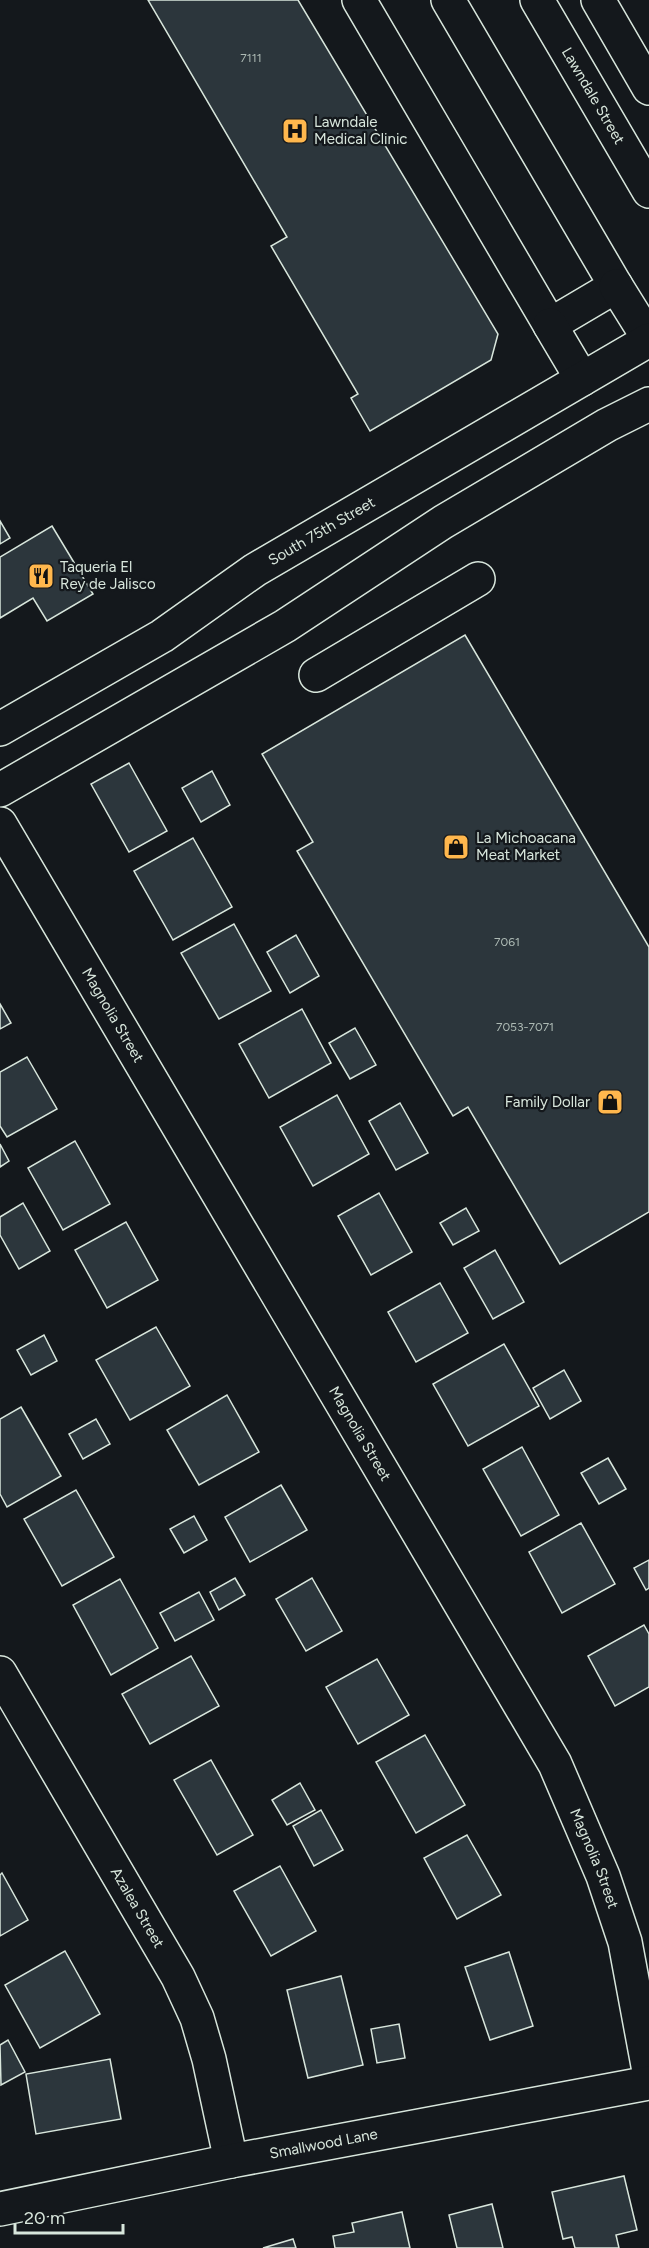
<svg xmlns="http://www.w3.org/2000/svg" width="649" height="2248" viewBox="0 0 649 2248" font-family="Figtree,sans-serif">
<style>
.building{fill:#2c363c;stroke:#d8e6dc;stroke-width:1.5}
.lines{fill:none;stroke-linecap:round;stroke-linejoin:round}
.minor-casing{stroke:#d8e6dc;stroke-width:36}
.major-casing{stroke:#d8e6dc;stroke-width:36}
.minor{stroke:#14181c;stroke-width:33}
.major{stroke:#14181c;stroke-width:33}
.labels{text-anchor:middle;stroke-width:4.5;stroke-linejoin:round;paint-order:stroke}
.number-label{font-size:12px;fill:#adbab4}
.street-label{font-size:15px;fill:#d8e6dc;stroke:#14181c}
.poi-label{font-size:15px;fill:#d8e6dc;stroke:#14181c;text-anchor:start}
</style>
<rect width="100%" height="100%" fill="#14181c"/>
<!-- building -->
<g class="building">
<path d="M148,0h150l200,334 -7,26 -121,71 -19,-33 7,-4 -87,-148 16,-9z"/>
<path d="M0,521l10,17 -10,6z"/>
<path d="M52,526l41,68 -46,27 -14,-23 -33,20v-61z"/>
<path d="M465,635l184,312v265l-89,52 -92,-157 -15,9 -156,-265 16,-9 -51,-88z"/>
<path d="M129,763l38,68 -38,21 -38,-68z"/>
<path d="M212,771l18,34 -29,17 -19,-34z"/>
<path d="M193,838l39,69 -59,33 -39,-69z"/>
<path d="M234,924l37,67 -52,28 -38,-66z"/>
<path d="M296,935l23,41 -29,17 -23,-41z"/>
<path d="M0,1004l11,19 -11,6z"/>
<path d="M302,1009l29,54 -62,35 -30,-54z"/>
<path d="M355,1028l21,37 -26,14 -21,-36z"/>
<path d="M27,1057l30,52 -50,28 -7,-11v-54z"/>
<path d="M337,1095l32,59 -56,32 -33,-59z"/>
<path d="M400,1103l28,50 -32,17 -27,-49z"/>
<path d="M75,1141l35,63 -47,26 -35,-62z"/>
<path d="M0,1144l9,17 -9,6z"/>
<path d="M379,1193l33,59 -41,23 -33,-59z"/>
<path d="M23,1203l27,48 -31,18 -19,-34v-18z"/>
<path d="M466,1208l13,23 -26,14 -13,-22z"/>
<path d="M126,1222l32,58 -51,28 -32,-58z"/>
<path d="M495,1250l29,52 -31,17 -29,-51z"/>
<path d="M440,1283l28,50 -52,29 -28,-50z"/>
<path d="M156,1327l34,59 -60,34 -34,-60z"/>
<path d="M44,1335l13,26 -26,14 -14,-25z"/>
<path d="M504,1344l35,62 -71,40 -35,-62z"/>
<path d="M564,1370l17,31 -31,18 -17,-31z"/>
<path d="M227,1395l32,57 -60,33 -32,-55z"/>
<path d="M21,1407l40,69 -54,31 -7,-13v-75z"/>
<path d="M96,1419l14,25 -27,15 -14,-25z"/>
<path d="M522,1447l37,68 -38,21 -38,-67z"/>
<path d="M608,1458l18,31 -27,15 -18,-31z"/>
<path d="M281,1485l26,45 -57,32 -25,-45z"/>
<path d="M76,1490l38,67 -52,29 -38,-67z"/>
<path d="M194,1516l13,24 -23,13 -14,-24z"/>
<path d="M581,1523l34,61 -53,29 -33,-61z"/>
<path d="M649,1560v28l-3,2 -12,-22z"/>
<path d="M235,1578l10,17 -26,15 -9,-18z"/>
<path d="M312,1578l30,53 -36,20 -30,-52z"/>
<path d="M120,1579l38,69 -47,27 -38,-70z"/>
<path d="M199,1592l15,28 -39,21 -15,-28z"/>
<path d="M644,1625l5,9v53l-34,19 -27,-50z"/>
<path d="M191,1656l28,50 -69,38 -28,-50z"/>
<path d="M377,1659l32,56 -51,29 -32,-57z"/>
<path d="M425,1735l40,70 -49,28 -40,-71z"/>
<path d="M211,1760l42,75 -36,20 -43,-75z"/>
<path d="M300,1783l15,27 -28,15 -15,-25z"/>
<path d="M321,1810l22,40 -29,16 -21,-40z"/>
<path d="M467,1835l34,60 -44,24 -33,-61z"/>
<path d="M280,1866l36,65 -45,25 -37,-65z"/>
<path d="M2,1873l26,47 -28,16v-61z"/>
<path d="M65,1951l35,63 -60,34 -35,-63z"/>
<path d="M509,1952l24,74 -43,14 -25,-73z"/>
<path d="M341,1976l22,89 -55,13 -21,-88z"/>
<path d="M399,2024l6,34 -28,5 -6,-34z"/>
<path d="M8,2040l17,32 -24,13 -1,-40z"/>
<path d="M110,2059l11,60 -85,15 -10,-60z"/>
<path d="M624,2176l13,54 -21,5 3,13h-44l-3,-11 -9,2 -11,-47z"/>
<path d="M492,2204l11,44h-46l-8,-33z"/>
<path d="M402,2212l8,36h-75l-2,-12 21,-4 -2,-9z"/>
<path d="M293,2239l3,9h-33z"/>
</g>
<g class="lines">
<!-- minor casing -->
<g class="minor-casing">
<g id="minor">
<path d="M359,0l191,325 66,-39 -168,-286"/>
<path d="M616,286l33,53"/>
<path d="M550,325l32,54"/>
<path d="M316,675l162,-96"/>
<path id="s1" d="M0,824l555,940 48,112 22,66 24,129"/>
<path id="s2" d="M0,1673l178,304 19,41 12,41 22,102"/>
<path id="s3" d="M0,2209l231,-48 418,-78"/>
</g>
</g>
<!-- major casing -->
<g class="major-casing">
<g id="major">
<path id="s4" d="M537,0l112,191"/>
<path d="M598,0l51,88"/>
<path id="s5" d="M0,729l162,-93 93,-66 394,-230"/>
<path d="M0,790l285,-164 158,-104 164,-97 42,-21"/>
</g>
</g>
<!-- minor -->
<use href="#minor" class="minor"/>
<!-- major -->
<use href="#major" class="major"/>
</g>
<!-- icons -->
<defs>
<g id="hospital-square" transform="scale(1.35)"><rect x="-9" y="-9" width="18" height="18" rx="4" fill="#ffb74d" stroke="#14181c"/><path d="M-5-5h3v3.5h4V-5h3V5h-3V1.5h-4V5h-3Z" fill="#111"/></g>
<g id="restaurant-square" transform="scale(1.35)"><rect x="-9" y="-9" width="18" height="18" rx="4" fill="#ffb74d" stroke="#14181c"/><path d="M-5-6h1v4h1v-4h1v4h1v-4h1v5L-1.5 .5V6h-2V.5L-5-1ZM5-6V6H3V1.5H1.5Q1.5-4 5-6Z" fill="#111"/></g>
<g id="shop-square" transform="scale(1.35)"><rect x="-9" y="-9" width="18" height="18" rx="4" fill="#ffb74d" stroke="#14181c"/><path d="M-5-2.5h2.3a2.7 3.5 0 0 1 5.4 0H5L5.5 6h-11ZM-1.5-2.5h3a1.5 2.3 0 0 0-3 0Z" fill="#111"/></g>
</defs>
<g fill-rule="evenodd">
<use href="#hospital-square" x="295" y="131"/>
<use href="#restaurant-square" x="41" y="576"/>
<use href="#shop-square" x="456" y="847"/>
<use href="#shop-square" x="610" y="1102"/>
</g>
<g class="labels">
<!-- number labels -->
<g class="number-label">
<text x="251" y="62">7111</text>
<text x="507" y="946">7061</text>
<text x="525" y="1031">7053-7071</text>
</g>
<!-- street labels -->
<g class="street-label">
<text dy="5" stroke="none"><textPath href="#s4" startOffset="111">Lawndale Street</textPath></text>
<text dy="5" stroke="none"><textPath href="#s5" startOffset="378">South 75th Street</textPath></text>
<text dy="5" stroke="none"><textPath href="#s1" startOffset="222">Magnolia Street</textPath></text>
<text dy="5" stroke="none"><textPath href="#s1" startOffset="708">Magnolia Street</textPath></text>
<text dy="5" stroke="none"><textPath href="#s1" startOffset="1194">Magnolia Street</textPath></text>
<text dy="5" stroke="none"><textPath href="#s2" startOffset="272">Azalea Street</textPath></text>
<text dy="5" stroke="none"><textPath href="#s3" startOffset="330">Smallwood Lane</textPath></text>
</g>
<!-- poi labels -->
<g class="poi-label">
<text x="314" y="127">Lawndale<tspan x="314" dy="17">Medical Clinic</tspan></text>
<text x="60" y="572">Taqueria El<tspan x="60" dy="17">Rey de Jalisco</tspan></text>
<text x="476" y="843">La Michoacana<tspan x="476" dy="17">Meat Market</tspan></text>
<text x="590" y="1107" text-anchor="end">Family Dollar</text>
</g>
</g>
<!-- scale -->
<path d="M15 2224v9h108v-9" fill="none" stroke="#d8e6dc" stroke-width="3"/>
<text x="24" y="2224" font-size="18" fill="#d8e6dc" stroke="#14181c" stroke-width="4.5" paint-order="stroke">20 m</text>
</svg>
